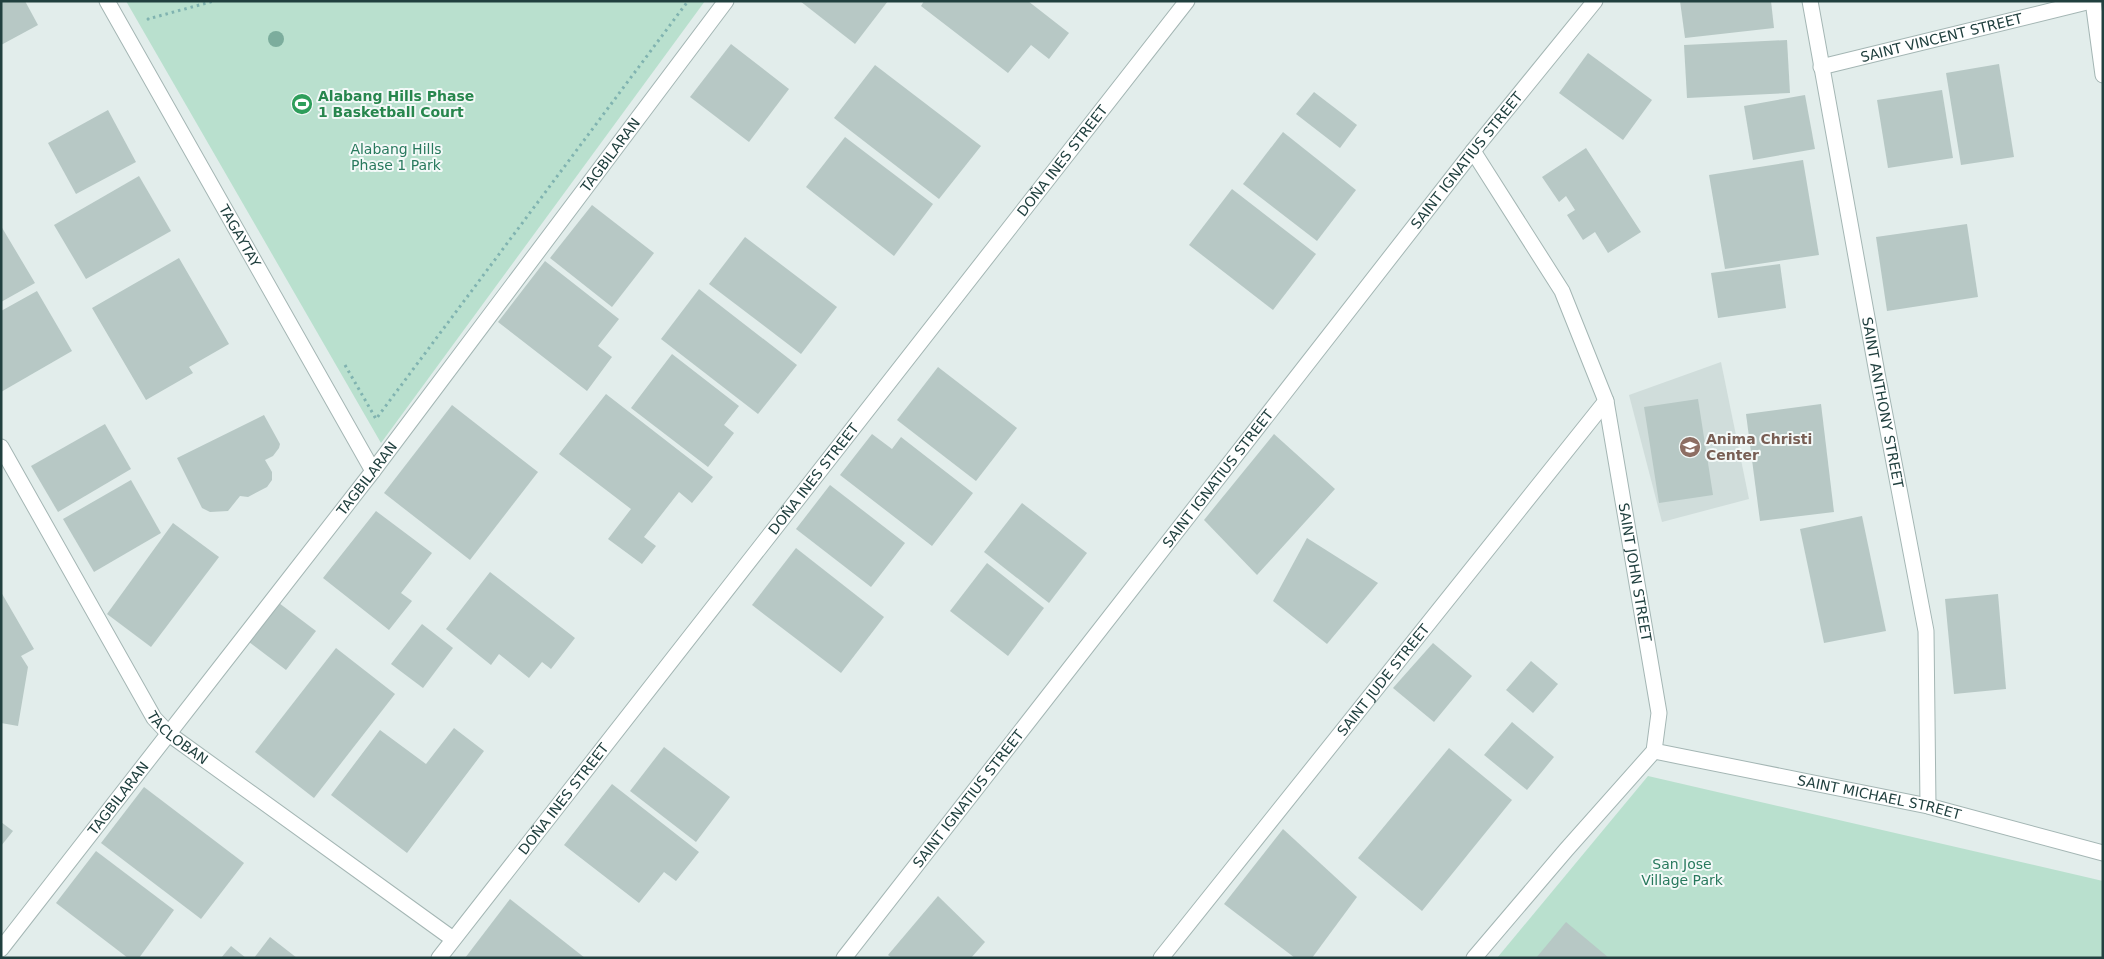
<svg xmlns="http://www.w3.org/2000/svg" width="2104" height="959" viewBox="0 0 2104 959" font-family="'DejaVu Sans',sans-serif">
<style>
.built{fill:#d0dddb}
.green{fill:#b9e0ce}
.building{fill:#b7c8c5}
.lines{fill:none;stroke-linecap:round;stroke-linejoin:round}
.minor-casing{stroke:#a4b6b4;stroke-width:17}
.path{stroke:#80b3b0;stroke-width:3;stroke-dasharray:2.5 4;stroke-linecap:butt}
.minor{stroke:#fff;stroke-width:15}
.tree{fill:#7cad9d}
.labels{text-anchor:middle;stroke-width:4;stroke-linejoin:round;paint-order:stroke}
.street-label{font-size:14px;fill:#21403f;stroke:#f3f9f8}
.leisure-label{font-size:14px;font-weight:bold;fill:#27864d;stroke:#f3f9f8;text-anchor:start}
.park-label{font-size:14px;fill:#28795d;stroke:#f3f9f8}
.education-label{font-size:14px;font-weight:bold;fill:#785e54;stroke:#f3f9f8;text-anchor:start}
</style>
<rect width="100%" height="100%" fill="#e2edeb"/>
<!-- built -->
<path class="built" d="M1721,362l28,137 -87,23 -33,-127z"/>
<!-- green -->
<g class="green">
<path d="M126,1h579l-324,442z"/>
<path d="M1648,776l455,105v77h-606z"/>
</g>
<!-- building -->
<g class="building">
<path d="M1,1h24l13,24 -37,20z"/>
<path d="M800,1h88l-33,43z"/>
<path d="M924,1h104l41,32 -20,26 -18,-14 -23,28 -87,-67z"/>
<path d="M1680,1h91l3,27 -89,10z"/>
<path d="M1787,40l3,53 -103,5 -3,-53z"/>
<path d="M731,44l58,45 -40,53 -59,-45z"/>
<path d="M1588,53l64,47 -29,40 -64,-47z"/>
<path d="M1999,64l15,93 -53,8 -15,-92z"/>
<path d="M875,65l106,81 -42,53 -105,-81z"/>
<path d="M1942,90l11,68 -65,10 -11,-68z"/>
<path d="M1314,92l43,33 -17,23 -44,-34z"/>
<path d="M1805,95l10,54 -62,11 -9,-54z"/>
<path d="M108,110l28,52 -60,32 -28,-51z"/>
<path d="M1283,132l73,58 -39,51 -74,-57z"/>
<path d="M845,137l88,67 -39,52 -88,-69z"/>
<path d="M1586,148l55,84 -33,21 -13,-21 -12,8 -16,-25 8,-5 -9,-14 -7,6 -17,-25z"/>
<path d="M1803,160l16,95 -94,14 -16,-94z"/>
<path d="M139,176l32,55 -85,48 -32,-54z"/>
<path d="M1232,189l84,65 -43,56 -84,-65z"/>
<path d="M592,205l62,48 -42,54 -62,-49z"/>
<path d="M1967,224l11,73 -91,14 -11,-74z"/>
<path d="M1,226l34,57 -34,19z"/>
<path d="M745,237l92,70 -36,47 -92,-70z"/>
<path d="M179,258l50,86 -40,23 4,6 -47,27 -54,-92z"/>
<path d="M545,261l74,58 -21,27 14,11 -25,34 -89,-69z"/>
<path d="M1780,264l6,44 -68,10 -7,-45z"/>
<path d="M699,289l98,76 -39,49 -97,-75z"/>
<path d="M37,291l35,60 -71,41v-81z"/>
<path d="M672,354l67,52 -15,19 10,8 -26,34 -77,-59z"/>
<path d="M938,367l79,61 -41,53 -79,-61z"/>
<path d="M606,394l107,83 -21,26 -13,-11 -35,45 12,9 -14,18 -34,-25 23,-30 -72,-55z"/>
<path d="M1698,399l15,96 -54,8 -15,-96z"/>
<path d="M1821,404l13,108 -74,9 -14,-107z"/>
<path d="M452,405l86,67 -68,88 -86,-67z"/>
<path d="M264,415l16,29 -1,4 -6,8 -8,4 7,12v8l-5,7 -19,10 -8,-1 -12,15 -18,1 -8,-4 -25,-50z"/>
<path d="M105,424l26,45 -73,43 -27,-46z"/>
<path d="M872,434l20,15 9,-12 72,56 -41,53 -92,-71z"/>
<path d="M1274,434l61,55 -78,86 -53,-55z"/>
<path d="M131,480l30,53 -67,39 -31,-53z"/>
<path d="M830,485l75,58 -34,44 -75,-58z"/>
<path d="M1022,503l65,50 -38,50 -65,-51z"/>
<path d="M376,511l56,42 -31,40 11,8 -23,29 -66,-52z"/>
<path d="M1862,516l24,115 -62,12 -24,-114z"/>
<path d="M173,523l46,34 -68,90 -44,-33z"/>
<path d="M1307,538l71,45 -51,61 -54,-43z"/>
<path d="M796,548l88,69 -43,56 -89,-68z"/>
<path d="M987,563l57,45 -36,48 -58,-45z"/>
<path d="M490,572l85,66 -24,31 -9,-7 -13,16 -30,-24 -8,11 -45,-36z"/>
<path d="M1,592l33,57 -13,7 7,11 -10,59 -17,-3z"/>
<path d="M1998,594l8,95 -52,5 -9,-95z"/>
<path d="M279,603l37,28 -30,39 -37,-28z"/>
<path d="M422,624l31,24 -30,40 -32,-24z"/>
<path d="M1433,643l39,33 -38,46 -41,-34z"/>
<path d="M336,648l59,46 -81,104 -59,-46z"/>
<path d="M1531,661l27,23 -25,29 -27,-23z"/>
<path d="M1512,722l42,35 -27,33 -43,-35z"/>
<path d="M454,728l30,23 -77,102 -76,-58 49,-65 46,34z"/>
<path d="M664,747l66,50 -34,45 -66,-51z"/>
<path d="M1449,748l63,52 -90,111 -64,-53z"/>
<path d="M612,784l87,68 -23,29 -12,-9 -25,31 -75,-58z"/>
<path d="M144,787l100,76 -43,56 -100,-76z"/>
<path d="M1,822l12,9 -12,15z"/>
<path d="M1283,829l74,68 -45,61h-17l-71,-54z"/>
<path d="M96,851l78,59 -35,48h-11l-72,-55z"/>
<path d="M938,896l47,46 -14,16h-79l-4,-3z"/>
<path d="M510,899l75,59h-120z"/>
<path d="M1566,922l43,36h-73z"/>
<path d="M270,937l27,21h-43z"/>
<path d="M231,946l15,12h-25z"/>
</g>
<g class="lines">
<!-- minor casing -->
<g class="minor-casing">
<g id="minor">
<path id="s1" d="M107,1l266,470"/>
<path id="s2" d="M1810,1l67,372 49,258 2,175"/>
<path d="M2093,1l10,74"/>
<path id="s3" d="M1821,67l270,-66"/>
<path id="s4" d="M1473,151l89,140 44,110 53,312 -5,38 -88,99 -92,108"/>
<path id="s5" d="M1,447l153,271 15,16 284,205"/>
<path id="s6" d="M1654,751l274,55 175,47"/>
<path id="s7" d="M1,949l372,-478 353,-470"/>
<path id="s8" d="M439,958l748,-957"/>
<path id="s9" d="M844,958l629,-807 122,-150"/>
<path id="s10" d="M1161,958l445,-557"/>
</g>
</g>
<!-- path -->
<g class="path">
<path d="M149,20l-1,-1 66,-18"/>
<path d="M345,365l31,54 312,-418"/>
</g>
<!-- minor -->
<use href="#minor" class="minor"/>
</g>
<!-- trees -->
<circle class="tree" cx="276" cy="39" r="8"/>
<!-- icons -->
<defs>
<g id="stadium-disc" transform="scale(1.125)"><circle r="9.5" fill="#2e9e5b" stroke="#f3f9f8"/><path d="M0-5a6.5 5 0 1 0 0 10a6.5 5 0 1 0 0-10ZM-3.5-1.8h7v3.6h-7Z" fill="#fff"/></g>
<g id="school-disc" transform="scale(1.125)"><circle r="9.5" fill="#8d6e63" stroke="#f3f9f8"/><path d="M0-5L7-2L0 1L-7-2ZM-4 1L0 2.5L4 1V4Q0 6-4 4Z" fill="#fff"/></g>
</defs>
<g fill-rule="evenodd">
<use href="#stadium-disc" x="302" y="104"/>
<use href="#school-disc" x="1690" y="447"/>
</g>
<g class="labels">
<!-- street labels -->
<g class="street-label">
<text dy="5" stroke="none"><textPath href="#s3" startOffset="124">SAINT VINCENT STREET</textPath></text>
<text dy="5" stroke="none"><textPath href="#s7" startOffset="1001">TAGBILARAN</textPath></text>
<text dy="5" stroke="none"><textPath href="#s9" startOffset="1012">SAINT IGNATIUS STREET</textPath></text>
<text dy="5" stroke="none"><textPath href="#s8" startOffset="1012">DOÑA INES STREET</textPath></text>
<text dy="5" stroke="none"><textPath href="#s1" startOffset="270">TAGAYTAY</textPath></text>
<text dy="5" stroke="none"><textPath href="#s2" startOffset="408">SAINT ANTHONY STREET</textPath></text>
<text dy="5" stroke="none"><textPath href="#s7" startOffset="596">TAGBILARAN</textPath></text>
<text dy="5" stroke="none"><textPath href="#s9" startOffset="608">SAINT IGNATIUS STREET</textPath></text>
<text dy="5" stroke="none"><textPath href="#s8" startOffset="608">DOÑA INES STREET</textPath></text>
<text dy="5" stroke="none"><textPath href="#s4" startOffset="458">SAINT JOHN STREET</textPath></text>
<text dy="5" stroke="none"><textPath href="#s10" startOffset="356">SAINT JUDE STREET</textPath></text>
<text dy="5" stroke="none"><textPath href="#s5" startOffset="342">TACLOBAN</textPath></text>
<text dy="5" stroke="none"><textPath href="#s6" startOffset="230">SAINT MICHAEL STREET</textPath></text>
<text dy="5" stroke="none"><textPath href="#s7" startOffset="191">TAGBILARAN</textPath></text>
<text dy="5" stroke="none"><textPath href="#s8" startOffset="202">DOÑA INES STREET</textPath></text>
<text dy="5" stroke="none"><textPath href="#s9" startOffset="202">SAINT IGNATIUS STREET</textPath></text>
</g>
<!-- leisure labels -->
<g class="leisure-label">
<text x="318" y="101">Alabang Hills Phase<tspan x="318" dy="16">1 Basketball Court</tspan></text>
</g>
<!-- park labels -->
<g class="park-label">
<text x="396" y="154">Alabang Hills<tspan x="396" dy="16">Phase 1 Park</tspan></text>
<text x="1682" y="869">San Jose<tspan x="1682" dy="16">Village Park</tspan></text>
</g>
<!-- education labels -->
<g class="education-label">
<text x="1706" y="444">Anima Christi<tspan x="1706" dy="16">Center</tspan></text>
</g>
</g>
<!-- border -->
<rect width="2104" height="959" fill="none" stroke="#21403f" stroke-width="5"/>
</svg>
